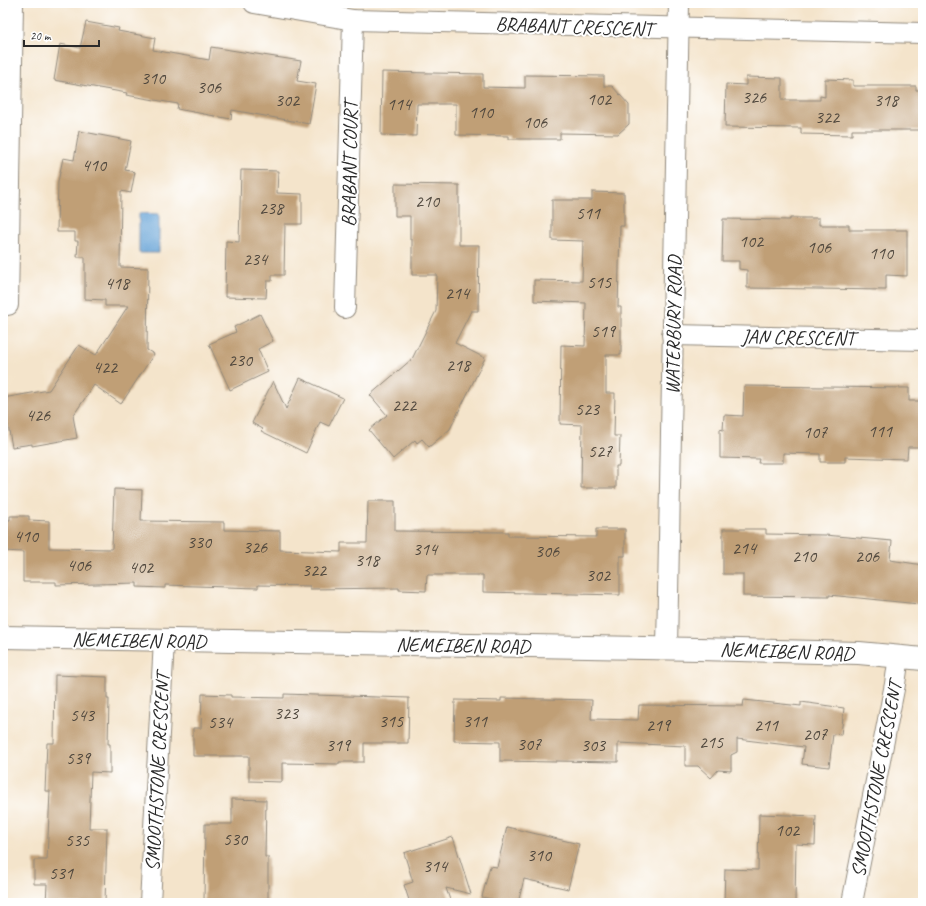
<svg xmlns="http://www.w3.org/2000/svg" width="926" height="906" viewBox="0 0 926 906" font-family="Caveat,sans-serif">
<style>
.water{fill:#63a1d5;stroke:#476680}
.building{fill:#c09f76}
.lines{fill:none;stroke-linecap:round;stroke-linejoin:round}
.minor-casing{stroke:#90887b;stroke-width:22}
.tertiary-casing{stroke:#90887b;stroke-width:24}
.minor{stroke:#fff;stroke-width:20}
.tertiary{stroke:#fff;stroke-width:22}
.labels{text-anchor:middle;stroke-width:4;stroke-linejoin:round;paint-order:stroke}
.number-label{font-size:18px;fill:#50483e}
.street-label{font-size:20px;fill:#2b2b2b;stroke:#fff}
</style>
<rect width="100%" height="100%" fill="#fff"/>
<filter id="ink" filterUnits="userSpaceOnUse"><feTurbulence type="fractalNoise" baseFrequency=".025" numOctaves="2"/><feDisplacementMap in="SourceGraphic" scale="8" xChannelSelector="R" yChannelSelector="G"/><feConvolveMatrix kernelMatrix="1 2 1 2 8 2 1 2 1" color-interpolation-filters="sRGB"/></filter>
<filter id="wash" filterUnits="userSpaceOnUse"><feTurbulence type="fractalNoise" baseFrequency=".012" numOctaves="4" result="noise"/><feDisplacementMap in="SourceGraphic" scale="16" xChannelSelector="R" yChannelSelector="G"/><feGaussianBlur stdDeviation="0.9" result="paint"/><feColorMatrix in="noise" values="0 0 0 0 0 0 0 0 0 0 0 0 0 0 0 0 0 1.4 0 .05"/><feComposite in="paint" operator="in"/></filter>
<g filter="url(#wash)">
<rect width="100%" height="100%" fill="#f4e4cb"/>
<!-- water -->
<path class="water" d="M139,213l20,1v39h-20z"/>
<g id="blocks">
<!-- building -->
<g class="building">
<path d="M86,22l33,6 -1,3 37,7 -2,12 56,10 2,-13 90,14 -4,20 19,3 -7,40 -77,-14 -1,9 -54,-10 1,-5 -52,-9 1,-2 -73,-13 6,-36 20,4z"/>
<path d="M382,72l101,2v13l42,1v-13l79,1v10h8l17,19v19l-11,10 -58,-1v6h-51v-3l-53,-1v-31h-39l-1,32 -35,-1z"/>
<path d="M746,77l36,1v22h38v-4l5,1v-18l28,1v6h63v4h7v40h-71v5l-51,-1v-6l-76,-1 1,-43 20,1z"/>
<path d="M79,131l52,10 -6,29 10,2 -4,21 -10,-2 -1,76 28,1 -1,82 7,4 -33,50 -27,-19 -21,31 4,22 -45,8v-2l-20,3 -4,-22 -5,1v-28l46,-8 30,-45 17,10 32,-49h-23v-6l-20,-1v-42h-8l1,-16h-3v-9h-18l1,-50 5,-24 11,2z"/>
<path d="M241,170l37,1 -1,22 25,1v30h-17l-1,51h-12v6h-5l-1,17 -41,-1 1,-56 13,1z"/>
<path d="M395,184l64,1v60h20l-1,66h-7l-16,32 30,15 -35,71 -21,18 -7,-8 -5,4 -2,-3 -22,19 -24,-29 18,-15 -17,-20 42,-36 24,-48 1,-36h-25v-35h-2v-24h-15z"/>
<path d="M592,192l32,1v33h-4l-2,81h3v48h-15v38h9l-1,43h6l-1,30h-3v22h-35l1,-63 -22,-1 1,-79 24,1 1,-43 -52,-2v-21l48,1 1,-40 -31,-1v-40h40z"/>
<path d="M790,218h29v7h30v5h58v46l-21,-1v15l-139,-2v-18l-8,-1v-8h-17l1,-42 67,1z"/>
<path d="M260,314l13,27 -15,8 10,23 -38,18 -21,-46 27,-12 -2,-5z"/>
<path d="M300,378l43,20 -14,28 -9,-4 -14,31 -45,-22 2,-2 -11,-6 21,-42 13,28z"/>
<path d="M744,386l165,2v13h14v46h-15l-1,12 -62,-2v5h-25v-8l-37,-1v10h-25l1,-4 -39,-1v-29l3,1 1,-15 19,1z"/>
<path d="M114,489l28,1 -1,31 83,1v8l56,1v19l61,2v-9h26l1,-42h27v30l113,1v4l88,1v-8h29v27h-5v39l-137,-3v-17h-56l-1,16 -27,-1v-2l-89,1v-3l-52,-1v3l-93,-3v3l-28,-1v-4l-81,2v-3h-33v-30l-20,-1v-31h7v-4h19v4l20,1v27l63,1z"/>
<path d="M723,529h43v5l59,1 67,6 -2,19 33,5v34l-3,-1 -1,6 -90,-9v2l-86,-1v-22h-20z"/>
<path d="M55,675l52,2v22h2l-1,45h2v29l-19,-1 -2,56h18l-2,75h-59l1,-19h-13v-24h13l3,-69h-5l2,-48h7z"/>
<path d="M202,694l29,1v2l53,1v-4l125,4 -1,45h-44v19h-25v2l-57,-1v19l-33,-1v-25h-56v-28h8z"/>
<path d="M501,698l91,2 -1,19 47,1 1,-15 104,1 1,-6 57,6v-4l43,6 -3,27 -8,-1 -4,33 -27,-3 2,-17 -67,-8v13l-6,3v16l-13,-1 -7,8 -13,-12h-13v-20l-67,-3v19l-62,-1v1l-56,-1v-19l-46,-1 1,-41 46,1z"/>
<path d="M232,799l34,1 -1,57h3v46h-64l1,-79h27z"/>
<path d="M759,814l57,2 -1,29 -19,-1 -1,59h-71l1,-34 33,1z"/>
<path d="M507,827l72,17 -11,45 -44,-10 -6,24h-10l-26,-6 8,-31 7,1z"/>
<path d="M453,837l18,57 -25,-6 5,15h-41l-6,-18 9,-3 -9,-29z"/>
</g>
</g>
</g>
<g filter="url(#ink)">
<use href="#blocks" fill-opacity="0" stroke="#90887b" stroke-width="1"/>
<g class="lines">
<!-- minor casing -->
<g class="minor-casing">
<g id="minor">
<path d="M254,3l99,17 570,13"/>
<path d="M8,305l5,-302"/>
<path d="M345,308l8,-288"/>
<path d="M672,335l251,5"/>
<path d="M667,648l12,-645"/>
<path d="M150,903l14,-263"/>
<path d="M852,903l43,-219 4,-28"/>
</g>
</g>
<!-- tertiary casing -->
<g class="tertiary-casing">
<path id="tertiary" d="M3,637l696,12 160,4 64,6"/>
</g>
<!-- minor -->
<use href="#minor" class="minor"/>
<!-- tertiary -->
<use href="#tertiary" class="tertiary"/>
</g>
</g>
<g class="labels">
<!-- number labels -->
<g class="number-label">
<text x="153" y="84">310</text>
<text x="209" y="93">306</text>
<text x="754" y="103">326</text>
<text x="599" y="105">102</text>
<text x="287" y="106">302</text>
<text x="886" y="106">318</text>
<text x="399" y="110">114</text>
<text x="481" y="118">110</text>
<text x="827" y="123">322</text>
<text x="535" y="128">106</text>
<text x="94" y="171">410</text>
<text x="427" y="207">210</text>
<text x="271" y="214">238</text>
<text x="588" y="219">511</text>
<text x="751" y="247">102</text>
<text x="819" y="253">106</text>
<text x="881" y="259">110</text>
<text x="255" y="265">234</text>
<text x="599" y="288">515</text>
<text x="117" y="289">418</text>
<text x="457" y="299">214</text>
<text x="603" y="337">519</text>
<text x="240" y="366">230</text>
<text x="458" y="371">218</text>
<text x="105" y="373">422</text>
<text x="404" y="411">222</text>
<text x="587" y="415">523</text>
<text x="38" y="421">426</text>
<text x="880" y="437">111</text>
<text x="815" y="438">107</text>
<text x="600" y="457">527</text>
<text x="26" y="542">410</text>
<text x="199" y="548">330</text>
<text x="255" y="553">326</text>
<text x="744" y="554">214</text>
<text x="425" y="555">314</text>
<text x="547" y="557">306</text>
<text x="804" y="562">210</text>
<text x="867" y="562">206</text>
<text x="367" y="566">318</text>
<text x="79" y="571">406</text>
<text x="141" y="573">402</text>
<text x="314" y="576">322</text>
<text x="598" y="581">302</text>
<text x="286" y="719">323</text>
<text x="82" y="721">543</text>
<text x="391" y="727">315</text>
<text x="475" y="727">311</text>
<text x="220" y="728">534</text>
<text x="658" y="731">219</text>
<text x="766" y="731">211</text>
<text x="815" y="740">207</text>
<text x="711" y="748">215</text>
<text x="529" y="750">307</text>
<text x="338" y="751">319</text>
<text x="593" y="751">303</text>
<text x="78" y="764">539</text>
<text x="787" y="836">102</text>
<text x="235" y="845">530</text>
<text x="77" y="846">535</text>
<text x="539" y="861">310</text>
<text x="435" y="872">314</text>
<text x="61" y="879">531</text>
</g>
<!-- street labels -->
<g class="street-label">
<text transform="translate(574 26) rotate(2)" y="7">BRABANT CRESCENT</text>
<text transform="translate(349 164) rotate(-89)" y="7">BRABANT COURT</text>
<text transform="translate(673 325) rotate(-89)" y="7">WATERBURY ROAD</text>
<text transform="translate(798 337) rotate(1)" y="7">JAN CRESCENT</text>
<text transform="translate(139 640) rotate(1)" y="7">NEMEIBEN ROAD</text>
<text transform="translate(463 645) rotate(1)" y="7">NEMEIBEN ROAD</text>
<text transform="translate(787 651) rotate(2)" y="7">NEMEIBEN ROAD</text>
<text transform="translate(157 772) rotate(-87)" y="7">SMOOTHSTONE CRESCENT</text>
<text transform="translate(876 779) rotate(-79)" y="7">SMOOTHSTONE CRESCENT</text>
</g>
</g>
<!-- margin -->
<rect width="926" height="906" fill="none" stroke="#fff" stroke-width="16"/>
<!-- scale -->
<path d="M24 40v6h75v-6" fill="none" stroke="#2b2b2b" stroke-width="2"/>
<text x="30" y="40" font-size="12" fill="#2b2b2b" stroke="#ffffff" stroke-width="3" paint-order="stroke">20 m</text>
</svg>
